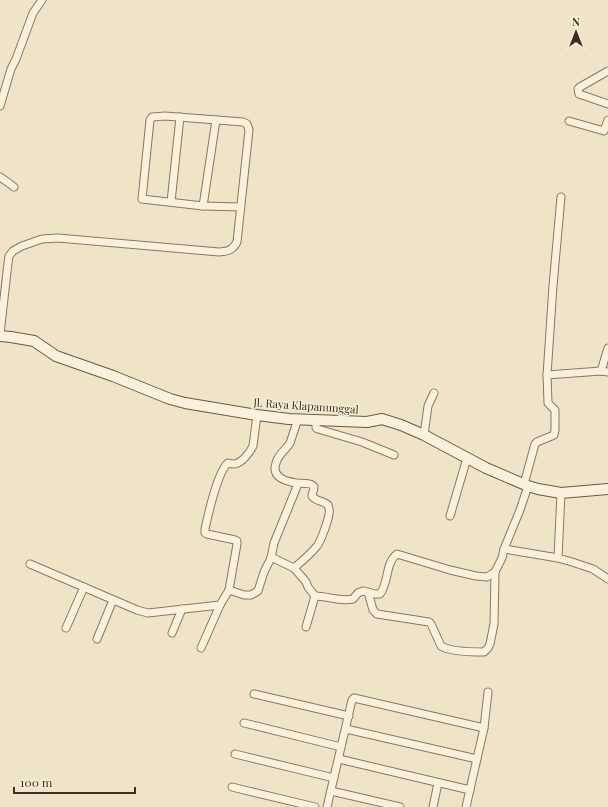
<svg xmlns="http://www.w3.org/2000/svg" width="608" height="807" viewBox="0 0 608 807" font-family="'Playfair Display',serif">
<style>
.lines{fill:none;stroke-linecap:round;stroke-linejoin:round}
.street-casing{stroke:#8d765c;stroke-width:9}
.secondary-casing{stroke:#6f573f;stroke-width:12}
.street{stroke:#faf1dc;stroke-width:7}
.secondary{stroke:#faf1dc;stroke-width:10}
.labels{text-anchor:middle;stroke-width:3;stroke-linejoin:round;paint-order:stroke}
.street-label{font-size:11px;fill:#3d2e20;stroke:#f7eed8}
</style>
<rect width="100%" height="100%" fill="#f0e4c8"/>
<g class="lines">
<!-- street casing -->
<g class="street-casing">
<g id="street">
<path d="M608,71l-28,16 -2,2 1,5 29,10"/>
<path d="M0,106l11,-37 5,-10 17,-46 9,-13"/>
<path d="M569,121l35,10 4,-11"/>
<path d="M0,177l6,4 8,6"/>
<path d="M171,202l9,-85"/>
<path d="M203,206l13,-86"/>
<path d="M0,334l8,-71 1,-7 4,-5 9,-5 20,-7 16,-1 161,14c9,-1 13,-1 18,-10l12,-112 -2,-6 -4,-2 -78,-6 -13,1 -2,3 -8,79 61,7 38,1"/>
<path d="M601,371l7,-23"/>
<path d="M547,375l54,-4 7,1"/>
<path d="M320,420l-4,2v6l2,1 44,13 32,13"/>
<path d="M424,435l4,-29 6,-13"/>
<path d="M524,484l11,-40 2,-2 17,-7 1,-5v-20l-7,-7 -1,-28 6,-89 8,-89"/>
<path d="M528,486l-8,24 -16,39 54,9 14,4 21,7 15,10"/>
<path d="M450,516l17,-58"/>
<path d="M271,558h2l21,10 7,8 5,6 2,5 7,9"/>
<path d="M558,558l3,-65"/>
<path d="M30,564l107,46 11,3 72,-8 9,-15 8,-46v-3l-2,-1 -28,-6 -2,-1v-4c3,-14 13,-58 23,-66 3,1 5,1 7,1 8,-2 15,-12 18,-18l4,-31"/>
<path d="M294,568c8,-7 17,-14 23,-22 4,-5 11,-25 12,-32 1,-3 0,-6 -1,-9 -5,-5 -12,-3 -16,-9 0,-2 2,-6 2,-9 -2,-5 -14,-3 -18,-4 -11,-2 -25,-6 -20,-20 2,-9 10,-13 14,-20l8,-24"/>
<path d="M229,590l15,5h7l7,-4 6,-19 7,-14 3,-15 24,-59"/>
<path d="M368,592l5,18 4,4 52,8 2,2 10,22c9,6 32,6 43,6l4,-4 2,-4 4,-20 1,-52"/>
<path d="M306,627l9,-31c13,0 24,6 38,3l5,-6 5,-2 12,3h5c9,-11 5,-31 17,-40l53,16 26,6 11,1 8,-5 7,-14 2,-9"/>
<path d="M66,628l18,-41"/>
<path d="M172,633l10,-24"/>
<path d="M97,639l16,-39"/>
<path d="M201,648l19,-43"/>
<path d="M254,694l95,22"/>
<path d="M244,723l97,24"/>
<path d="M346,729l131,30"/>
<path d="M235,754l99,24"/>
<path d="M339,759l131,31"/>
<path d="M232,787l83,20"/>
<path d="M331,791l69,16"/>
<path d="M327,807l25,-107 2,-2 130,30"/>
<path d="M433,807l5,-24"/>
<path d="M466,807l18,-79 4,-36"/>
</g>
</g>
<!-- secondary casing -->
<g class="secondary-casing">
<path id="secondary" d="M0,336l11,1 23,4 22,15 57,20 57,23 15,4 72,12 32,4 78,3 15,-3 19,6 23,10 62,33 42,18 10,3 23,4 47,-4"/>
</g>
<!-- street -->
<use href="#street" class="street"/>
<!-- secondary -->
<use href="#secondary" class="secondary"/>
</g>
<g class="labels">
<!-- street labels -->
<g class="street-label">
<text transform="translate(306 406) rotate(4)" y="4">Jl. Raya Klapanunggal</text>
</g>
</g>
<!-- north arrow -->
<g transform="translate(576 32)" stroke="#f7eed8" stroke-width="3" paint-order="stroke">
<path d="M0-3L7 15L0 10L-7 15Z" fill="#3d2e20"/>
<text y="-6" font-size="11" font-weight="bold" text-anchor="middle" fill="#3d2e20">N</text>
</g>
<!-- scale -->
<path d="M14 787v6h121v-6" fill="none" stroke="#3d2e20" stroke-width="2"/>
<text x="20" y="787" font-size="12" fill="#3d2e20" stroke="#f7eed8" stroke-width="3" paint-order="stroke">100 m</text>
</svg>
